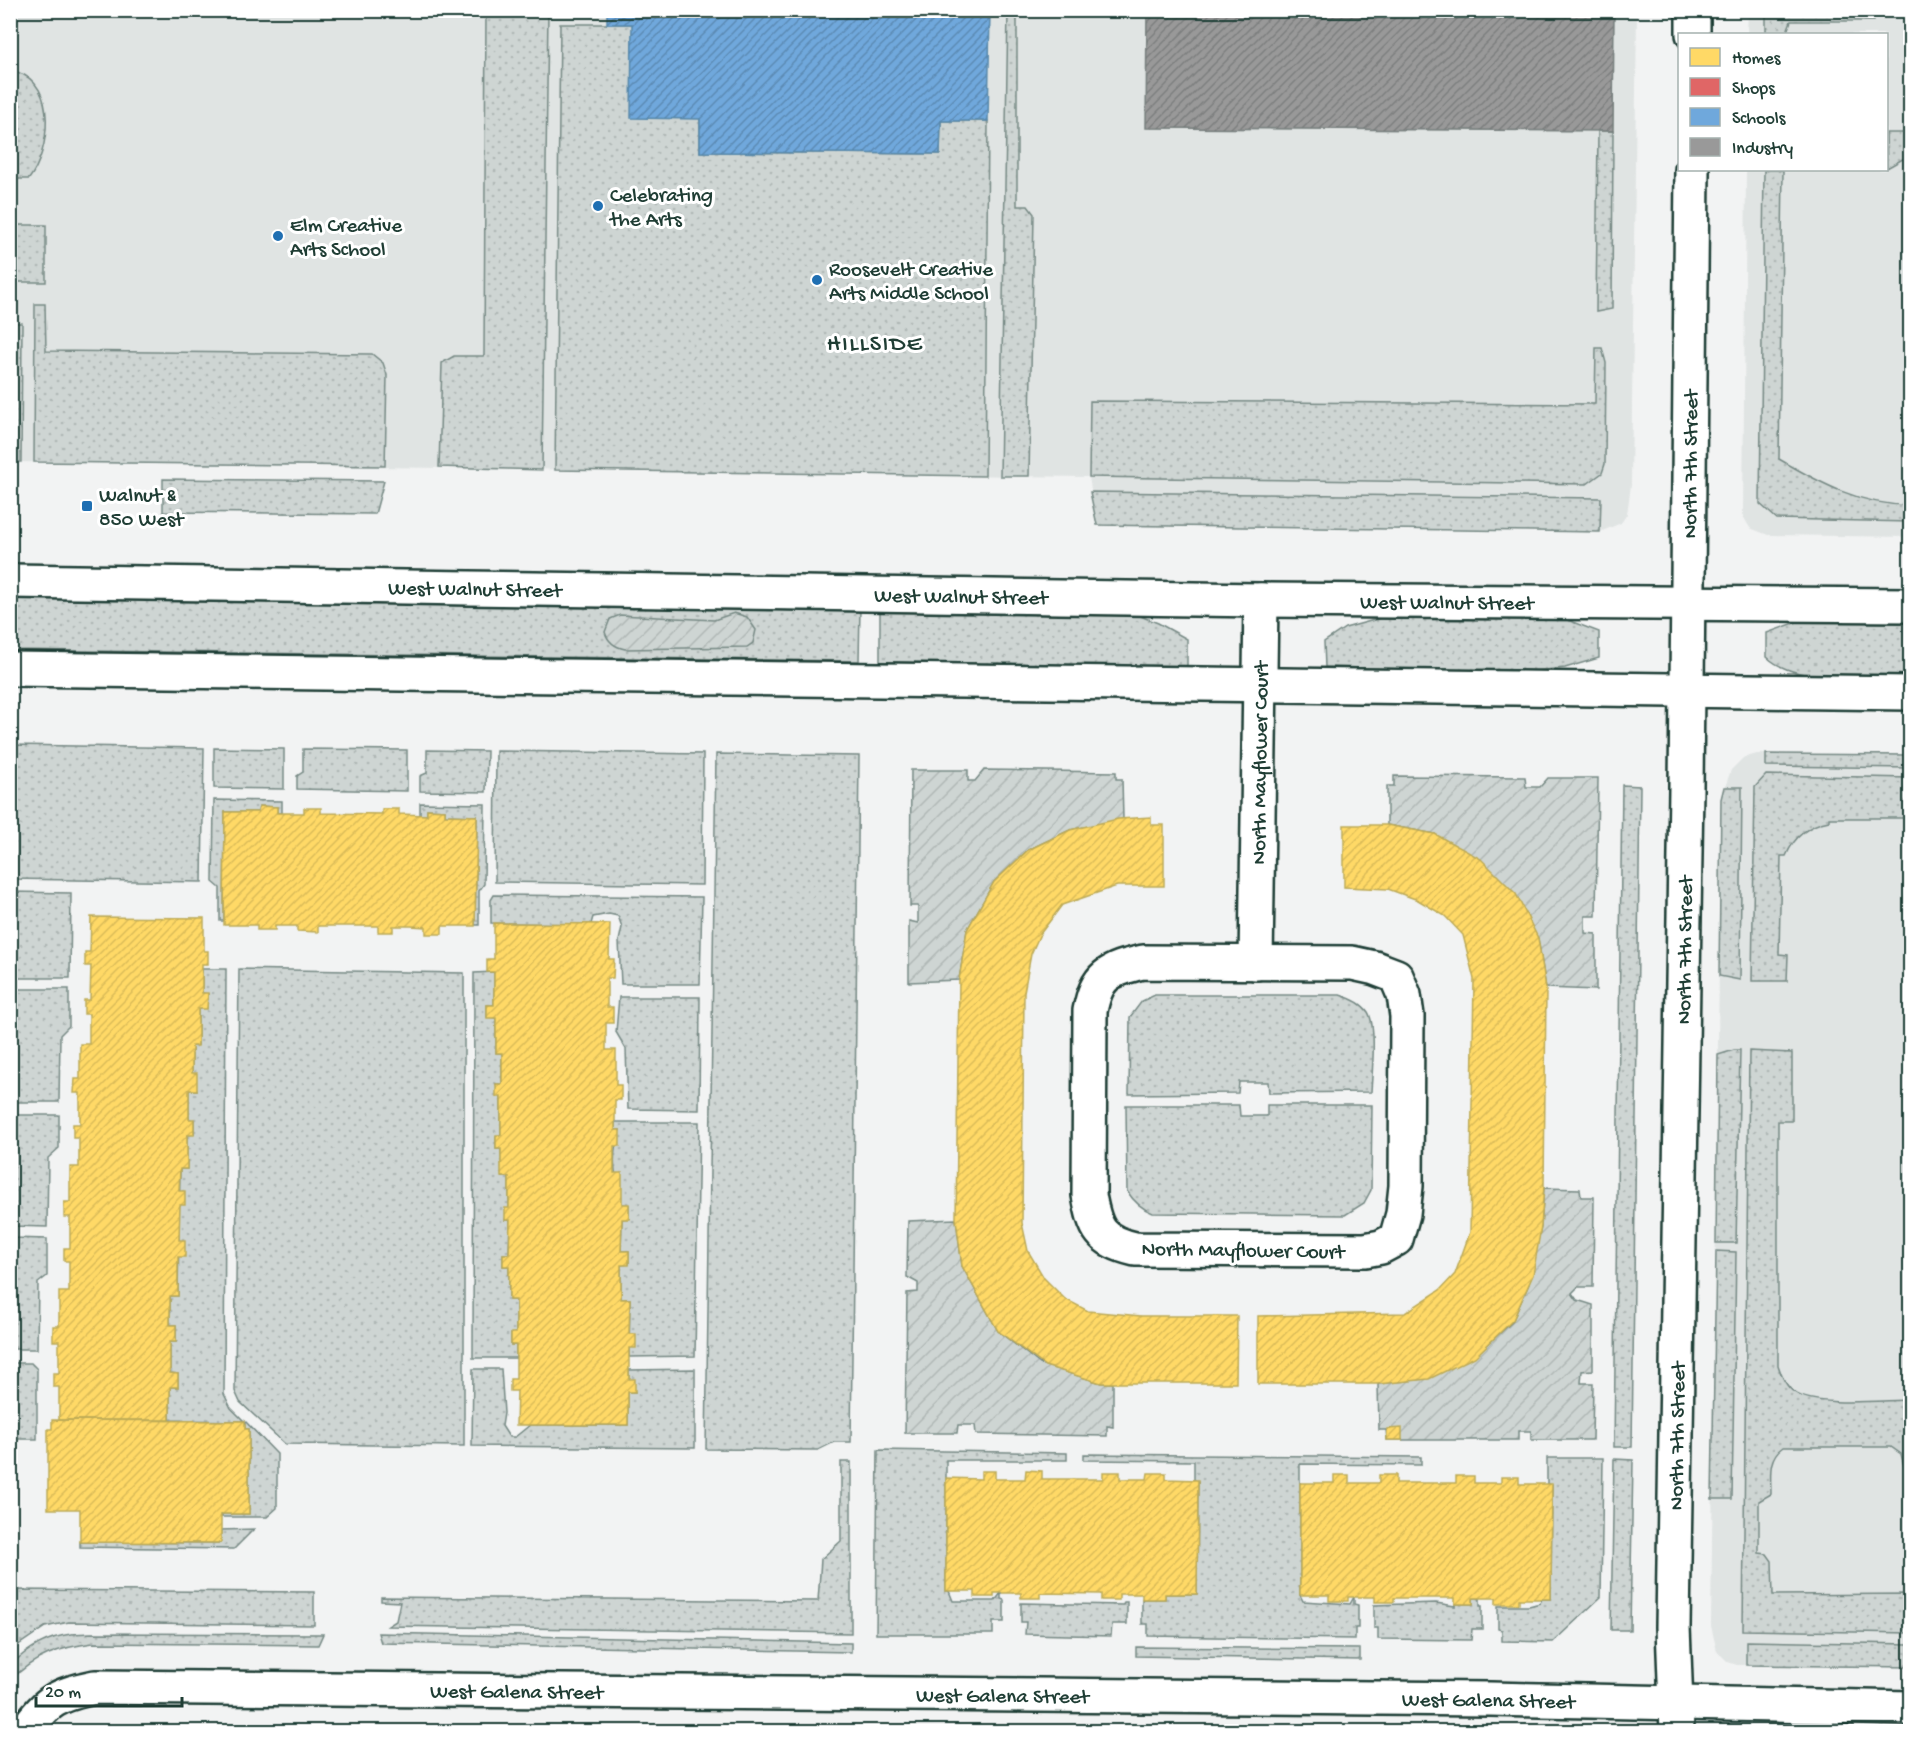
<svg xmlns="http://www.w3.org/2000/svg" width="1921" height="1742" viewBox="0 0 1921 1742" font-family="'Gochi Hand',sans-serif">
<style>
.built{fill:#e0e4e3}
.grass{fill:url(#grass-dots);stroke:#768984;stroke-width:1.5}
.garden{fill:url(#garden-furrows);stroke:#768984;stroke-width:1.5}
.homes{fill:url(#homes-hatch);stroke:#bcaa57;stroke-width:1.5}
.shops{fill:url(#shops-hatch);stroke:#a65a57;stroke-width:1.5}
.schools{fill:url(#schools-hatch);stroke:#5788aa;stroke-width:1.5}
.industry{fill:url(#industry-hatch);stroke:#747d7b;stroke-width:1.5}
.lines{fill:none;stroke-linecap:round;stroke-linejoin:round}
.street-casing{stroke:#1f3d34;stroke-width:38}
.secondary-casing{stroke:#1f3d34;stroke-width:38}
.street{stroke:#fff;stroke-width:33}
.secondary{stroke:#fff;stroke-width:33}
.poi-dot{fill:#1f6fb2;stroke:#fff;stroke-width:2}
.labels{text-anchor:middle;stroke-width:6;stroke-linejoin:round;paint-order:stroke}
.poi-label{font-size:21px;fill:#1f3d34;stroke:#fff;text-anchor:start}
.street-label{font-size:21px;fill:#1f3d34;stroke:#fff}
.quarter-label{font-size:24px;letter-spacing:1.5px;fill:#1f3d34;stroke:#fff}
</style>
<defs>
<pattern id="grass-dots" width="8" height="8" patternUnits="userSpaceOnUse" patternTransform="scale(1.5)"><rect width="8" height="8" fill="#ced5d3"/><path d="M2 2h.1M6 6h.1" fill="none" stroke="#b0b8b6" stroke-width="1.8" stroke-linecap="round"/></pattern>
<pattern id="garden-furrows" width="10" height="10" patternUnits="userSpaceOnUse" patternTransform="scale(1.5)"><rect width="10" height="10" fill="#ced5d3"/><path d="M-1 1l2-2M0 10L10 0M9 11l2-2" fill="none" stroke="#b0b8b6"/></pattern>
<pattern id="homes-hatch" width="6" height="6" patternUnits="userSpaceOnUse" patternTransform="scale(1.5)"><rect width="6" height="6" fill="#ffd966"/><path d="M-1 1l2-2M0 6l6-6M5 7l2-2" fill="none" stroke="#dabb59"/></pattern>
<pattern id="shops-hatch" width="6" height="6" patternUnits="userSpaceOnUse" patternTransform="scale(1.5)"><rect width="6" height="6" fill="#e06666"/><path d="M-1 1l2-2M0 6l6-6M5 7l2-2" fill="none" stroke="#b55555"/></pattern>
<pattern id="schools-hatch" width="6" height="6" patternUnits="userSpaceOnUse" patternTransform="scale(1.5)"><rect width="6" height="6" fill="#6fa8dc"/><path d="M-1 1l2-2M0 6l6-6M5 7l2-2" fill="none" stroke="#5b8ab3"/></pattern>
<pattern id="industry-hatch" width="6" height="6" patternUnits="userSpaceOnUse" patternTransform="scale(1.5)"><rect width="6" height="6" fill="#999"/><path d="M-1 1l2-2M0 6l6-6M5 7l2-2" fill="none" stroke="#7c7e7e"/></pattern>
</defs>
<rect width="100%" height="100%" fill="#f2f3f3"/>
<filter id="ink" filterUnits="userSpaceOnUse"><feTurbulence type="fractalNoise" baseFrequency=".0167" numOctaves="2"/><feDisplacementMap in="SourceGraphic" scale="12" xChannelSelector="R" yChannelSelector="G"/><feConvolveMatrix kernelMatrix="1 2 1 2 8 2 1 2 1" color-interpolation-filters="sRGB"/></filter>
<g filter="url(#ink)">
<!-- built -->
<g class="built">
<path d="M11,11h1626l-6,474 -4,29 -6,9 -21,9 -503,-7 -8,-48 -1078,-15z"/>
<path d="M1748,11h162v526l-142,-2 -18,-7 -7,-12 3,-346h140v-136h-139z"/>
<path d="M1757,754l153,1v912l-173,-2 -9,-3 -11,-11 -6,-25 10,-827 10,-29 12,-12z"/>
</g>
<!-- grass -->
<g class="grass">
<path d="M1017,10v196h11l6,8 -5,262h-29l8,-465z"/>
<path d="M486,11h62l-6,459 -103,-3 3,-104 12,-7h30z"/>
<path d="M1766,11l108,2v8h-83l-5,13h-20z"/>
<path d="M560,24h72l68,95v33l240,2 1,-33h47l-3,355 -430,-6z"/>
<path d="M17,72c41,12 33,80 12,107h-18v-104z"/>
<path d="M1598,131h15l-1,178 -16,3z"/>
<path d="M1886,133h24v22l-23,13z"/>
<path d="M1764,170h19l-4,289c41,24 83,47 131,46v17l-133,-3 -17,-15z"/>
<path d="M10,225h36v57h-35z"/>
<path d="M35,304h10l1,47 326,3 11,9 4,12 -2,91 -351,-4z"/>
<path d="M11,323h11l-1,139h-10z"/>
<path d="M1596,348h6l4,15 -1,101 -3,9 -15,11 -498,-7 1,-76 505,3z"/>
<path d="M163,479l221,2 -9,33 -212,-2z"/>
<path d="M1090,492l511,6 -1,34 -503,-7z"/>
<path d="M11,596l849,11 -1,54 -848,-11z"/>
<path d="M880,607l250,5 28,11 29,16v28l-307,-5z"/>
<path d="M1389,616l173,2 37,14v26l-34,10 -42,4 -198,-5 -1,-25 21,-14z"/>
<path d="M1816,619l94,2v55c-39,0 -113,10 -143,-19v-24l33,-12z"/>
<path d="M11,745l193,3 -2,134 -191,-3z"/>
<path d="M214,748l70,1v40l-70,-1z"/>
<path d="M303,749l104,1v41l-110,-2v-13l6,-4z"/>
<path d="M427,750l60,1 -1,41 -66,-1v-15l7,-3z"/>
<path d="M496,751l207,3 -1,131 -207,-3z"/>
<path d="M716,754l143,2 -8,686h-17l-16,8 -112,-1z"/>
<path d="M1766,754l144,1v13l-144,-2z"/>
<path d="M1766,775l144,3v40h-81v3c-21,4 -35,16 -43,35h-5l-2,98 9,1 -1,26h-35l3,-194z"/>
<path d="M1622,785l18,1 -8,661h-18z"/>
<path d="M1724,787h18l-2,193 -21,-4 2,-177z"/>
<path d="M214,800l68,1v12h-5v-6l-18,-1 -1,6h-33l-1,109h-4v-33l-7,-6z"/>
<path d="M420,803l65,1 -1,80 -5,7v34h-4l2,-109 -32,-1v-5l-18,-1v6h-7z"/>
<path d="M11,892l60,1 -1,85h-59z"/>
<path d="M494,895l208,2 -2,87h-79l-2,-43 3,-14 -4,-11 -9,-2 -16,3 -2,7 -100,-1v-23z"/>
<path d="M202,969h24l-2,425 7,14 13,13 -74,-1v-33h8v-13l-8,-1v-31h6v-17h-6v-29h8l2,-127h7v-34l7,-1v-14l-5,-1v-29h8l-5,-17v-27l6,-1v-36l9,-1 1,-14 -6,-1z"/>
<path d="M239,969l225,4v473l-179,-2 -45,-42 -5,-11z"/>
<path d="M494,972v33h-7v12l9,1v35h6v31h-6l5,13v38l-5,1v13h5l1,28h7v31l-4,12h5l-1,34h-6v12h6v34h7v33l-5,1v11h5v13h-43l1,-385z"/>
<path d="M11,989h58v37l-9,9 -1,67h-48z"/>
<path d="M1155,995h185c10,3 22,8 28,17 9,15 4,61 3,80l-102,1 -1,-11h-29l-1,11 -109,1 1,-77 12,-16z"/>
<path d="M619,997h81l-1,113 -71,-1 -2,-60 -10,-17z"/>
<path d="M1734,1050h6l-4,193h-20l2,-188z"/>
<path d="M1749,1051l43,2v68h-14v244c3,10 7,21 16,27 21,16 90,8 116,8v66h-6l-3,-12 -10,-7h-108c-16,11 -12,30 -12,47l-12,7v52l8,1 5,7 1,34 137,-1v39l-167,-3z"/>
<path d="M1126,1105h113l1,11h27v-11h105l-1,85 -7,13 -19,12 -192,-2c-11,-4 -19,-11 -26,-22z"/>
<path d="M11,1115h48v33l-11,10 -1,69 -36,-1z"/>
<path d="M615,1122h84l-4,234 -66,1 1,-58h-9v-34l8,-1v-13h-8l1,-32 7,-1v-13l-7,-1c-7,-26 -12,-48 -2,-74h-5z"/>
<path d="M11,1238l36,1v37l-9,7 -1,66h-26z"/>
<path d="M1716,1251l20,1 -4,247h-20z"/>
<path d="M11,1363h20l6,6v70h-26z"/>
<path d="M473,1369h28l3,44 -2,13 7,11h6l15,-12h98v-33h7l-6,-13v-9l66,-1v79l-223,-2z"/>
<path d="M245,1421l32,33v54l-10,9h-46v-3h28v-85h-4z"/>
<path d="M878,1450l189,3v7h-121v131h3l4,10h42l6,-8v6l3,1v22h-11v12h-117z"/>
<path d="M1084,1454l337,3v8l-121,-1v131l3,6 47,3 4,-7v7l4,1v23h-3v11l-207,-3v-12h-6v-25h23v-5h32l1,-113 -4,-1v-19l-110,-1z"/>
<path d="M1547,1458h56l-2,139 -48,45 -51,-1v-11l-4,-1v-23h31l11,-3 2,-4h9l1,-114 -5,-1z"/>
<path d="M1614,1459l19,1 -3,170h-19z"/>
<path d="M841,1462h10v171l-463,-7 8,-5 4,-19 -19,-1v-4l437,4 3,-42 20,-18z"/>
<path d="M254,1529l-20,20 -154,-2v-5l140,1 1,-13z"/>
<path d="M11,1590l303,2v33l-245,-3 -24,5 -34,23z"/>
<path d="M1473,1598h7v8h2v23h-10l-1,11 -93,-1v-11h-4v-23l62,-2 19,3v-2h18z"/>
<path d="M1124,1602h3v22h-15l-1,12 -86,-2 1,-12h-5v-19l102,2z"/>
<path d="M378,1633l473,10v9l-470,-9z"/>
<path d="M71,1634l20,-1 232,1 -5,11 -225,-2c-32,4 -59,13 -82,37v-15c17,-17 36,-28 60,-31z"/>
<path d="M1746,1641l164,3v23l-164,-2z"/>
<path d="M1136,1647l224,2v11l-224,-4z"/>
</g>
<!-- garden -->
<g class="garden">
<path d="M734,613l13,4 9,13 -3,13 -6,4 -122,2c-10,-2 -17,-7 -20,-17l5,-13 10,-4 94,5z"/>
<path d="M911,770h57v11h7l9,-11 132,2v7h6l1,40 -53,11 -42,20 -34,32 -27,48 -8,50 -50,2v-61l9,2v-17h-8z"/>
<path d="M1394,776l131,1 1,10h14l8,-9h50l-2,138h-11v17l11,1v56l-50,-2 -8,-50 -103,-104 -48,-9v-39h7z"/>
<path d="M1544,1188l36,1 1,8h13l-1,90h-15l-6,6 5,7 16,5v65l-11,1 -1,12h12l-1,57h-61v-9h-13v9h-131l-1,-10h-7l-1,-46 47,-5 53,-26 34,-31 17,-38 12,-57z"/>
<path d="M956,1219l6,47 36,65 42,33 61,19h12v44l-6,-1v10l-131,-2 -1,-9h-17l-1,8h-52l2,-140 11,-1v-9l-11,-6 1,-56z"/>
</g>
<!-- homes -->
<g class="homes">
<path d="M259,806l18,1v6h27v-5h17v5l61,1v-5h17v5l28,1v-6l18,1v5l32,1 -2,110h-33v8h-16v-7l-15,-1h-18v6h-15v-6h-60v6l-21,-1v-5h-22v4h-18v-5h-33l1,-113h33z"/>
<path d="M1151,817v8h13v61h-47l-55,19 -22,29 -9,20 -7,38 -2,231 6,28 16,27 21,21 23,12 53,5h96l-1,67h-135l-56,-17 -47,-35 -36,-65 -6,-47 3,-239 8,-50 27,-48 34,-32 42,-20 48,-11z"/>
<path d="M1344,825h43l48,9 46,25 35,35 22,44 8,50 -2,198 -3,41 -8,48 -20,45 -38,37 -46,22 -51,5h-120v-68l147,-3 35,-23 15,-16 15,-42 4,-253 -11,-44 -18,-19 -27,-16 -30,-11 -44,-2z"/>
<path d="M91,917l113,1v33h4v13h-6v29h6l-1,16h-9v37h-6v27h5v17h-8v29h5v16h-7v34h-7l-1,22h6v14h-5l-1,35h6v17h-7v39h-8v29h6v17h-6v31l8,1v13h-8v33h-111v-33h-6v-14h6v-32h-6v-15h6v-34h10v-31h-5v-13h6v-31h-6v-15h6v-35h9v-29h-6v-14h7v-31h-6l1,-14h5v-35h9v-30h-5v-14h6l1,-34h-6v-14h5z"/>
<path d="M494,923l116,1 -1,35h5l-1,19h-6v29h6v16h-7v27h10v35h5v15h-6v30h5v16h-6v27h8v31h7v15h-7l-1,32h8v14h-8v34h9l-1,35h7v14h-7v31h6v13h-7v33h-112l1,-34h-7v-12h6v-34h-5v-12h5v-33h-7v-34h-6v-12h6l1,-34h-5v-12h4v-31h-8v-28h-5v-14h5v-38h-5v-13h6v-31h-6v-35h-9v-13h7v-33h-7v-13h7z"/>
<path d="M52,1420l193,1v8h4v85h-28v29l-141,-1v-33h-32v-80h4z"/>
<path d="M1402,1428v12h-15v-11z"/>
<path d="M1026,1470l16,1v8h61v-7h17v7h27l1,-6h18v6l32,1 -1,114h-32v5h-23v-5h-23v6h-18v-6l-61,-1v5h-19v-5h-27v4h-19v-6h-29v-113l35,1v-8h14v8h30z"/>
<path d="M1334,1475h15v8h30v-8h17v8h60v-7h18v7h27v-6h18v7h33l-1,115h-32v5h-23v-6h-23v6h-18v-6h-61v4h-19v-5h-27v4h-19v-6h-29v-112h34z"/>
</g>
<!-- shops -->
<path class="shops" d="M1791,10h91v3z"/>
<!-- schools -->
<path class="schools" d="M607,10h383l-2,111h-47l-1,33 -240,-2v-33l-69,-1 1,-94h-25z"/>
<!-- industry -->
<path class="industry" d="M1147,10h467l-1,121 -467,-3z"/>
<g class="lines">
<!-- street casing -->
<g class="street-casing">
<g id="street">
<path d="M1693,34v-24"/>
<path d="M1143,962l209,1 23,5 21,8 8,19 3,21 -1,170 -3,28 -7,25 -15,8 -16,3 -230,-1c-35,-8 -40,-20 -46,-54l1,-184c7,-36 18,-41 53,-49z"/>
<path id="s1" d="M1256,963l5,-363"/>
<path id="s2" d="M25,1732c22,-32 32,-37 70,-45l1395,12 420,9"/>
<path id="s3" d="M1677,1732l-4,-105 13,-839 6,-618"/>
</g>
</g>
<!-- secondary casing -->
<g class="secondary-casing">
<g id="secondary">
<path id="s4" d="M10,581l1251,19 649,5"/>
<path d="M10,669l1900,24"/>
</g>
</g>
<!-- street -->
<use href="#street" class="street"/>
<!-- secondary -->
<use href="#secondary" class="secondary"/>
</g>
</g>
<!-- markers -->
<g class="poi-dot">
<circle cx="598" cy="206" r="6"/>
<circle cx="278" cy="236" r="6"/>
<circle cx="817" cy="280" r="6"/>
<rect x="81" y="500" width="12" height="12" rx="3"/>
</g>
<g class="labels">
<!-- poi labels -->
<g class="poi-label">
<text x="610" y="201">Celebrating<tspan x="610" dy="24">the Arts</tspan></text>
<text x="290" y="231">Elm Creative<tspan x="290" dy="24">Arts School</tspan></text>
<text x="829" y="275">Roosevelt Creative<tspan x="829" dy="24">Arts Middle School</tspan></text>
<text x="99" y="501">Walnut &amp;<tspan x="99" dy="24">850 West</tspan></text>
</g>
<!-- street labels -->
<g class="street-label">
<text dy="7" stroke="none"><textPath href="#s3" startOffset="1268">North 7th Street</textPath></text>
<text dy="7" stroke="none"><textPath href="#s4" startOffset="465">West Walnut Street</textPath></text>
<text dy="7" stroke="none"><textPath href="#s4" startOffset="951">West Walnut Street</textPath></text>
<text dy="7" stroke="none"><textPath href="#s4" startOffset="1437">West Walnut Street</textPath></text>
<text dy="7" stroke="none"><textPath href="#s1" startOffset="200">North Mayflower Court</textPath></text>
<text dy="7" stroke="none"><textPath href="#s3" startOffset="782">North 7th Street</textPath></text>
<text transform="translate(1243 1249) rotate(1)" y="7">North Mayflower Court</text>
<text dy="7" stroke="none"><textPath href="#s3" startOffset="296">North 7th Street</textPath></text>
<text dy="7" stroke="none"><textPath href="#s2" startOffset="508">West Galena Street</textPath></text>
<text dy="7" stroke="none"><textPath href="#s2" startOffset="994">West Galena Street</textPath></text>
<text dy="7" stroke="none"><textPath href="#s2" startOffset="1480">West Galena Street</textPath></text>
</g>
<!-- quarter labels -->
<g class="quarter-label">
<text x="875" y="350">HILLSIDE</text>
</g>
</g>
<!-- margin -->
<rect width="1921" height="1742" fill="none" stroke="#fff" stroke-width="36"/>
<rect x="18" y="18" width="1885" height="1706" fill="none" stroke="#1f3d34" stroke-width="2" filter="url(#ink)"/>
<!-- legend -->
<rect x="1678" y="33" width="210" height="138" fill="#ffffff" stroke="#a5b1ae" stroke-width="1.5"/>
<rect x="1690" y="48" width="30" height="18" fill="#ffd966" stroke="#a5b1ae" stroke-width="1.5"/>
<text x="1732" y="63" font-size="18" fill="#1f3d34">Homes</text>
<rect x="1690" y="78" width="30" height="18" fill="#e06666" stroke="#a5b1ae" stroke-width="1.5"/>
<text x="1732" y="93" font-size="18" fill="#1f3d34">Shops</text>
<rect x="1690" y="108" width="30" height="18" fill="#6fa8dc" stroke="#a5b1ae" stroke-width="1.5"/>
<text x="1732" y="123" font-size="18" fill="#1f3d34">Schools</text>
<rect x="1690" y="138" width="30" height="18" fill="#999999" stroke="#a5b1ae" stroke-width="1.5"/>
<text x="1732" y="153" font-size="18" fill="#1f3d34">Industry</text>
<!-- scale -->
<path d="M36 1697v9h146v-9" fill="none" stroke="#1f3d34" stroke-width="3"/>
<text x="45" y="1697" font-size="18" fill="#1f3d34" stroke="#ffffff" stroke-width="4.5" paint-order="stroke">20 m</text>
</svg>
